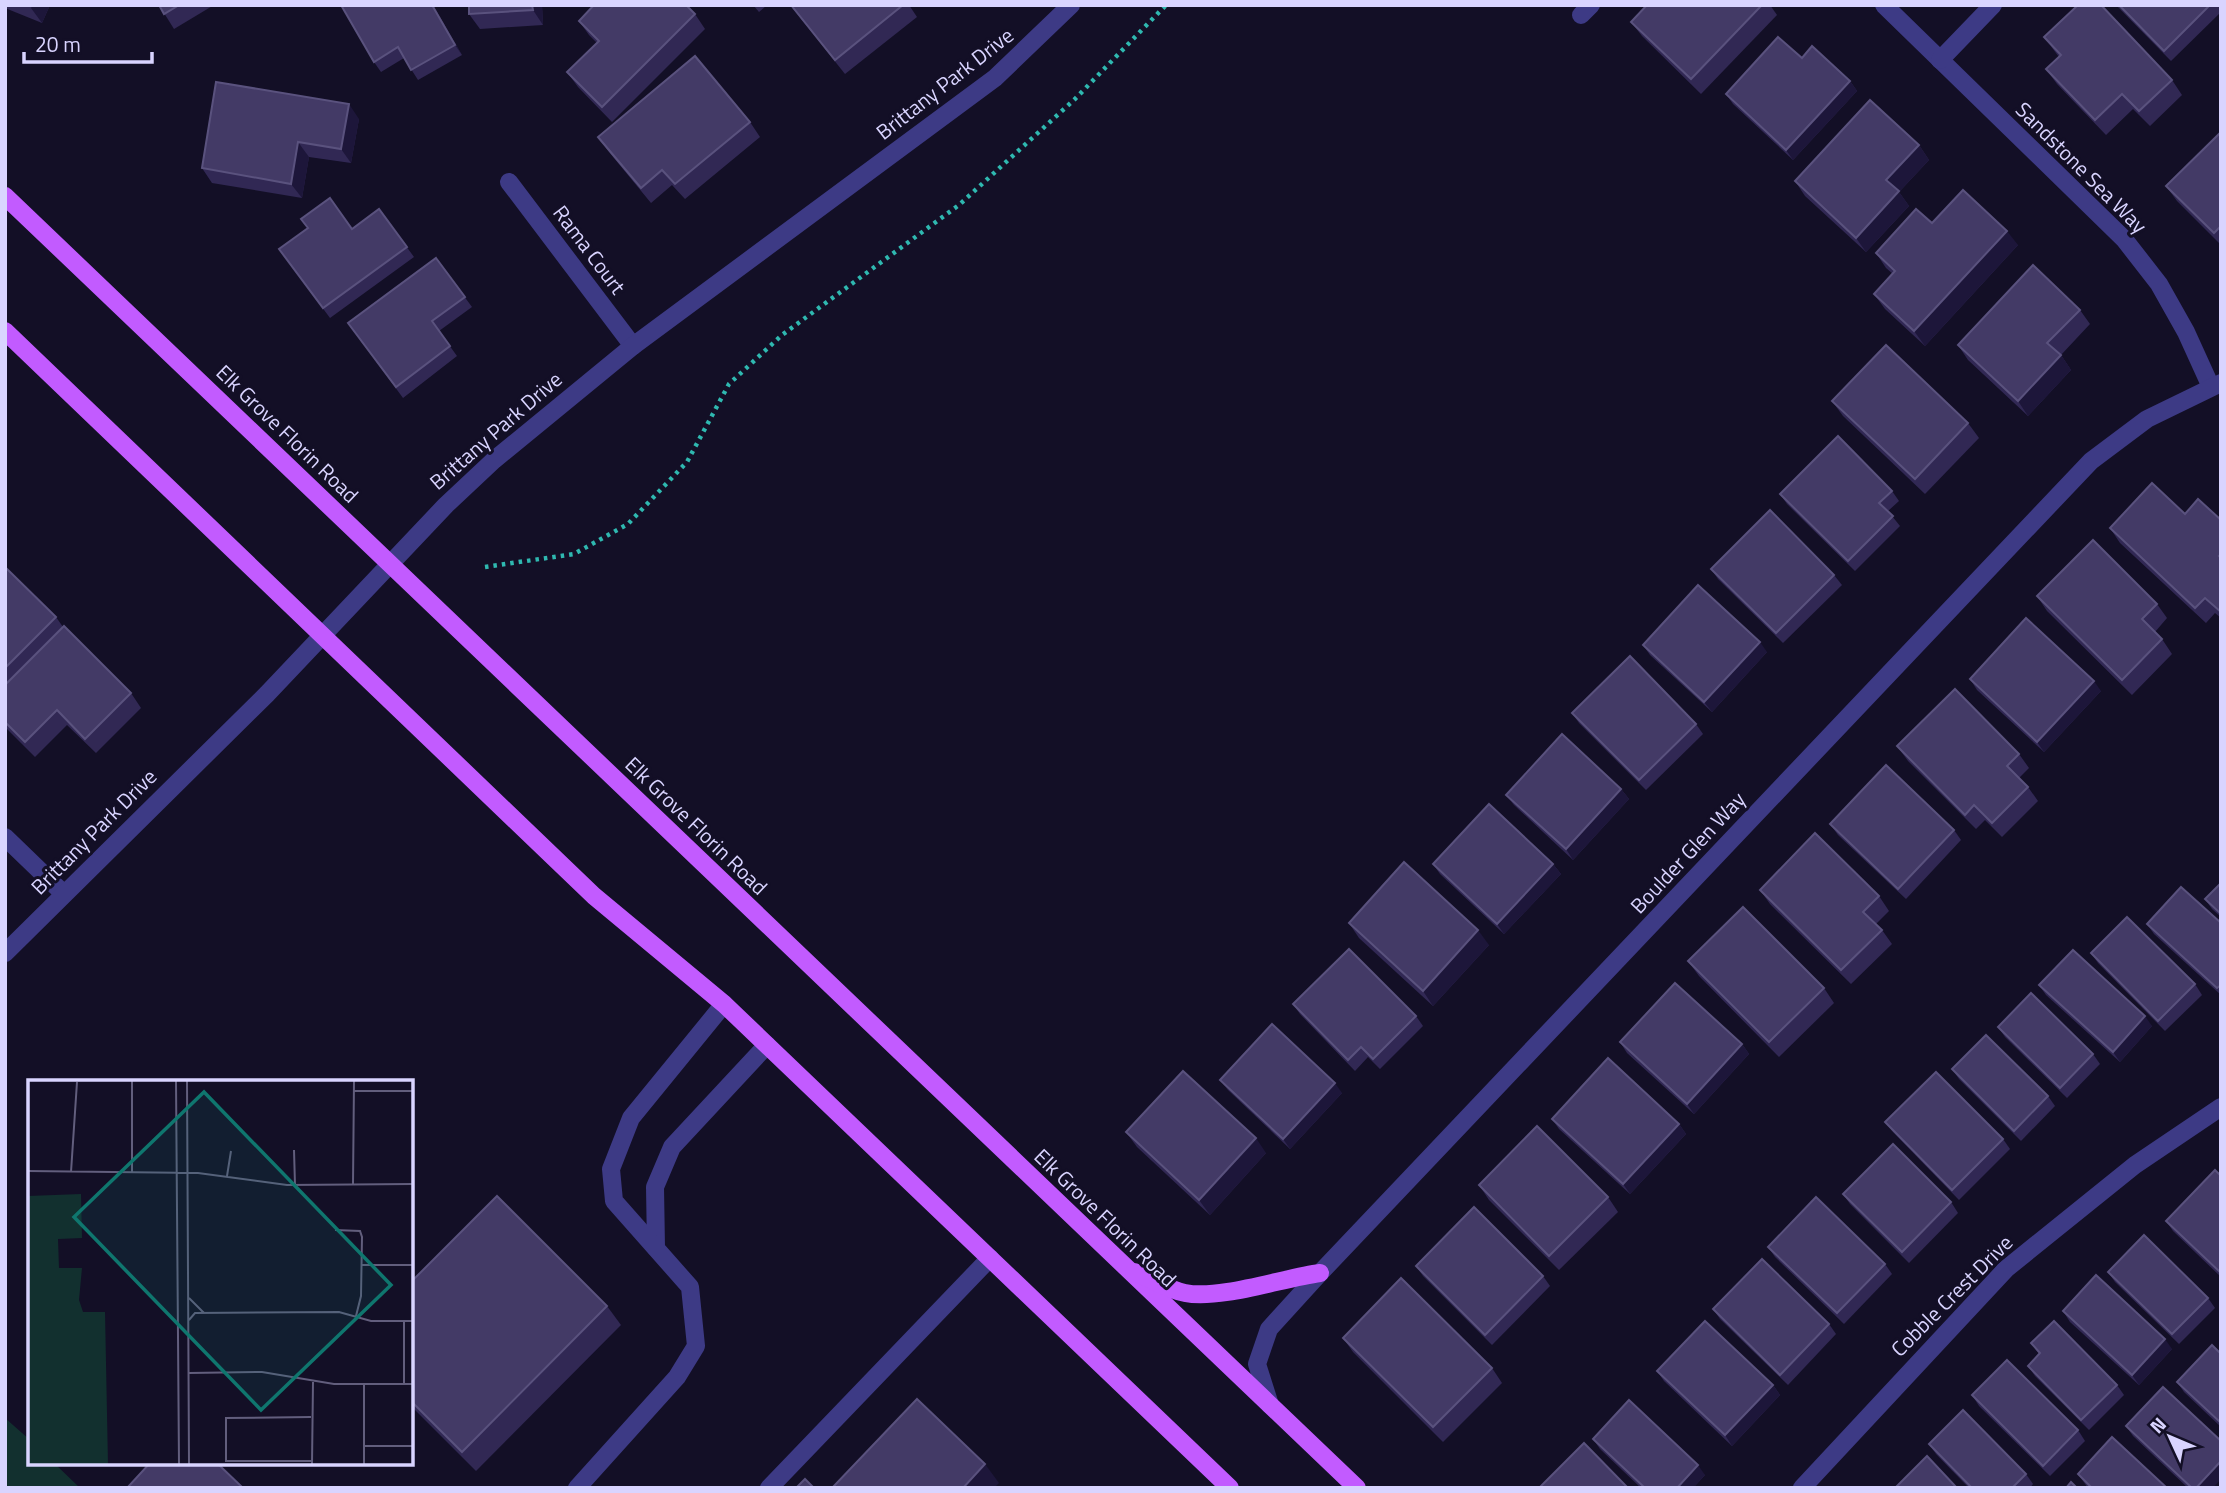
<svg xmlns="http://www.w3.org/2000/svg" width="2226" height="1493" viewBox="0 0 2226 1493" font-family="'Titillium Web',sans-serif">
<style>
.green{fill:#12302f}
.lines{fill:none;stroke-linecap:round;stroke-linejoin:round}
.path{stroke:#2fb8b0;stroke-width:4.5;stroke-dasharray:3.5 5;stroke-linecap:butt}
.service{stroke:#3d3a85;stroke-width:18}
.minor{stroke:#3d3a85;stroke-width:18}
.tertiary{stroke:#3d3a85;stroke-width:18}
.primary{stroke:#c25bff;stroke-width:18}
.wall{fill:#312854}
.shaded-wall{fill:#1d163a}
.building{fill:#433a66;stroke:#5a527e;stroke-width:2}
.labels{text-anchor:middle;stroke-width:6;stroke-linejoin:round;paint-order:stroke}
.street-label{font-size:21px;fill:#d9d4ff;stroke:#130f26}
.inset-road{fill:none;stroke:#625e7d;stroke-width:2}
.view{fill:#0f766e;fill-opacity:0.15;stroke:#0f766e;stroke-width:3.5}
.inset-edge{fill:none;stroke:#d9d4ff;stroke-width:3.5}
</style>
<rect width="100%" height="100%" fill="#130f26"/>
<!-- green -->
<path class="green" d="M5,1418l25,22v23h24l26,25h-75z"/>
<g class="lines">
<!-- path -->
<path class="path" d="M485,567l89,-13 54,-30 59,-62 42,-78 53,-49 177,-130 116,-106 91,-94"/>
<!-- service -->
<g class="service">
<path d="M656,1248l-1,-61 17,-40 95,-102"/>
<path d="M577,1488l100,-111 19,-31 -6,-59 -76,-86 -3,-32 20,-51 93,-114"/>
<path d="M769,1488l221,-230"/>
</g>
<!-- minor -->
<g class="minor">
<path d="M1884,5l240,234 35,45 27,48 25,55"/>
<path d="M1581,15l10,-10"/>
<path d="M1940,60l53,-55"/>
<path d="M509,182l124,164"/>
<path d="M5,837l59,57"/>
<path d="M1270,1405l-13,-41 12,-35 51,-56 771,-812 56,-42 74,-36"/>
<path d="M1802,1488l204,-219 129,-104 86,-58"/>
</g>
<!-- tertiary -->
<path class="tertiary" d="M5,953l262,-259 179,-189 48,-45 139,-114 362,-268 76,-73"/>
<!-- primary -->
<g class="primary">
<path d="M5,196l1352,1292"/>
<path d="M5,331l589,565 130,108 506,484"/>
<path d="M1134,1272c16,6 34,18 51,21 35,7 98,-15 135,-20"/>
</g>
</g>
<!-- wall -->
<g class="wall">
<path d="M5,5h45l-8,18 -37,-15z"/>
<path d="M159,5h55l-40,24z"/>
<path d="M433,5l29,50 -44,25 -14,-22 -23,14 -7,-10z"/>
<path d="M469,5h73l1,20 -63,4 -11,-15z"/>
<path d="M753,5h14l-8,7z"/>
<path d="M790,5h119l8,12 -72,57z"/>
<path d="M1647,5h123l7,10 -76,79 -59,-58 -11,-14z"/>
<path d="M2116,5h105v7l-50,49z"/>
<path d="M695,14l10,15 -93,93 -34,-35 -11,-15 30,-29 -8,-8 -10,-14z"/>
<path d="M2044,37l128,43 10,15 -32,31 -17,-17 -27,26 -49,-51 -11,-15 13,-12z"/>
<path d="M1802,58l48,23 7,10 -64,69 -60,-56 -7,-10z"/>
<path d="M359,119l-8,44 -42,-6 -7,41 -90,-15 -10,-15z"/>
<path d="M750,122l10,15 -75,62 -13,-14 -21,18 -42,-51 -11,-15z"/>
<path d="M2221,132v113l-44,-44 -11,-15z"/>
<path d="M1919,145l10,15 -30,32 10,14 -43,46 -61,-56 -10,-15z"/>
<path d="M379,209l35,48 -84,61 -51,-69 73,-20z"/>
<path d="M1932,223l86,22 -93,101 -40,-37 -11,-15 19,-20 -7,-6 -10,-15z"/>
<path d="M436,258l36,49 -33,24 18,25 -54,42 -55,-75z"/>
<path d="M2080,310l10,14 -29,31 10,15 -43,46 -60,-56 -10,-15z"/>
<path d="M1832,401l136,22 11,15 -54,56 -82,-78z"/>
<path d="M1892,491l7,10 -11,10 12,15 -45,45 -68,-67 -7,-10z"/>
<path d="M2185,514l36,6v98l-6,-5 -9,10 -86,-80 -10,-15z"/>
<path d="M5,567l51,50 7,10 68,66 10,15 -45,45 -29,-28 -32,32 -30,-30z"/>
<path d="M1711,569l123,6 8,10 -59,58 -65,-64z"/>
<path d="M2037,596l120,8 10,14 -12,14 7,7 10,15 -40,41 -85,-84z"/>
<path d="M1643,645l124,7 -55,60 -62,-57z"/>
<path d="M1970,679l131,12 -57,61 -67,-62z"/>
<path d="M1572,713l124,11 7,10 -57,56 -67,-67z"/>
<path d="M1897,746l122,8 10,14 -10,10 9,9 10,14 -36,36 -17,-17 -9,9 -68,-68z"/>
<path d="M1621,789l8,10 -56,61 -59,-55 -8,-10z"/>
<path d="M1830,824l124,6 7,10 -55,59 -68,-64z"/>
<path d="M1433,864h120l8,10 -57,60 -64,-60z"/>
<path d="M2221,883v34l-9,-8 -7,-10z"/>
<path d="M1760,890l119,6 10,15 -13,13 6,6 10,14 -41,40 -81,-80z"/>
<path d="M1349,923l140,22 -56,61 -74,-68z"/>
<path d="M2221,923v72l-67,-61 -7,-10z"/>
<path d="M2091,953l104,31 7,11 -37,36 -67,-68z"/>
<path d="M1688,961l136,27 10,15 -55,54 -80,-81z"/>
<path d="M2039,985l113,41 -32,36 -74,-67z"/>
<path d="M1293,1004l123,12 7,10 -43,43 -12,-12 -13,14 -55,-57z"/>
<path d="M1998,1027l95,27 7,10 -33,34 -62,-61z"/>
<path d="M1620,1042l122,2 7,10 -55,60 -67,-61z"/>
<path d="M1952,1069l96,27 7,10 -34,35 -62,-62z"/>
<path d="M1220,1080l122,13 -52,56 -62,-59z"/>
<path d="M1552,1119l127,5 7,10 -56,60 -71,-65z"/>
<path d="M1885,1122l118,17 7,10 -51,51 -66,-68z"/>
<path d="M1126,1132l140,21 -56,62 -73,-68z"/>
<path d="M2221,1176v101l-48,-46 -7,-10z"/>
<path d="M1479,1185l129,12 10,15 -59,58 -70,-70z"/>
<path d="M1843,1194l108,8 7,11 -49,50 -59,-59z"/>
<path d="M1768,1247l117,17 7,10 -48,50 -69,-67z"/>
<path d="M1416,1266l127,10 7,10 -58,59 -69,-69z"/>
<path d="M2108,1272l100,26 7,10 -36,36 -64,-62z"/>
<path d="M411,1282l196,24 14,19 -145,146 -65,-65z"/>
<path d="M1713,1309l116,15 7,10 -48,51 -68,-66z"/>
<path d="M2063,1311l109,38 -33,36 -69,-63z"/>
<path d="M1343,1338l149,30 10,15 -59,59 -90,-90z"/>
<path d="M2031,1343l86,42 7,10 -35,35 -54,-54 -7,-10 11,-12z"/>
<path d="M2221,1354v73l-37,-35 -7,-10z"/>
<path d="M1657,1371l116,14 7,10 -48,51 -68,-65z"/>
<path d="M1972,1395l106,35 7,11 -35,35 -71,-70z"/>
<path d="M2126,1426l87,62h-25l-55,-52z"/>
<path d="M1593,1439l112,36 -12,13h-52l-41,-39z"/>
<path d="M1929,1444l97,30 7,10 -3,4h-61l-33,-34z"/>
<path d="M2078,1474l89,14h-79z"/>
</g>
<!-- shaded-wall -->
<g class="shaded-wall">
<path d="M33,5h17l-8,18 -11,-15z"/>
<path d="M432,5h1l29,50 -7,-10z"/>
<path d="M532,5h10l1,20 -10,-15z"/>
<path d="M1850,81l7,10 -64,69 -7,-10z"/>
<path d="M349,104l10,15 -8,44 -10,-14z"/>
<path d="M298,142l11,15 -7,41 -11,-14z"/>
<path d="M1919,145l10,15 -30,32 10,14 -43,46 -10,-14 30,-58z"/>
<path d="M2007,231l11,14 -93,101 -11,-15z"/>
<path d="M2061,355l10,15 -43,46 -10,-15z"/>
<path d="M1760,642l7,10 -55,60 -8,-10z"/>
<path d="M2094,681l7,10 -57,61 -7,-10z"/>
<path d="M1621,789l8,10 -56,61 -7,-11z"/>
<path d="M1553,864l8,10 -57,60 -7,-10z"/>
<path d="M1478,930l11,15 -56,61 -10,-15z"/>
<path d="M2145,1016l7,10 -32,36 -7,-10z"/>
<path d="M1742,1044l7,10 -55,60 -7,-10z"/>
<path d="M1335,1083l7,10 -52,56 -7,-10z"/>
<path d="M1679,1124l7,10 -56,60 -7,-10z"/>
<path d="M1256,1138l10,15 -56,62 -11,-15z"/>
<path d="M2165,1339l7,10 -33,36 -7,-10z"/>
<path d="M1773,1385l7,10 -48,51 -7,-11z"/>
<path d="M2221,1461v18l-8,9h-17z"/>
<path d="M985,1464l14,19 -5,5h-31z"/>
<path d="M1698,1465l7,10 -12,13h-16z"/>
</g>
<!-- building -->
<g class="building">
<path d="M159,5h20l-15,9z"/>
<path d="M341,5h91l23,40 -44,25 -13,-23 -24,15z"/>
<path d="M469,5h63l1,5 -64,4z"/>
<path d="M594,5h92l9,9 -93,93 -35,-35 32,-31 -20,-20z"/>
<path d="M791,5h112l-68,55z"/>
<path d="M1647,5h115l-71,74 -60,-57z"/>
<path d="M2078,5h23l71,75 -33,31 -17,-17 -27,26 -49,-51 15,-14 -17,-18z"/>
<path d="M2119,5h91l-46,46z"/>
<path d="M1778,37l24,21 10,-12 38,35 -64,69 -60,-56z"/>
<path d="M695,56l55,66 -75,62 -13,-14 -21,18 -43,-51z"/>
<path d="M216,82l133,22 -8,45 -43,-7 -7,42 -89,-16z"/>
<path d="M1870,100l49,45 -33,35 13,11 -43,47 -61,-57z"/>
<path d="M2221,132v94l-7,7 -48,-47z"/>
<path d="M1963,190l44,41 -93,100 -40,-37 21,-23 -19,-18 40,-44 16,14z"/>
<path d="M330,198l22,31 27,-20 28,38 -84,61 -44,-59 29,-21 -7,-9z"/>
<path d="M436,258l29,39 -33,24 18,25 -54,41 -48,-64z"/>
<path d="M2033,265l47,45 -33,33 14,12 -43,46 -60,-56z"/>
<path d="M1886,345l82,78 -53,56 -83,-78z"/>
<path d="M1838,436l54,55 -13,12 14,13 -45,45 -68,-67z"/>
<path d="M2152,483l33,31 13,-15 23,21v34l-2,2 2,2v54l-16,-14 -10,10 -85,-80z"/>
<path d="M1770,510l64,65 -58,58 -65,-64z"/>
<path d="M2093,540l64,64 -15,15 20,20 -40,41 -85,-84z"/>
<path d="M5,567l51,50 -51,51z"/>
<path d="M1698,585l62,57 -56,60 -61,-57z"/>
<path d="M2026,618l68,63 -57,61 -67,-63z"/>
<path d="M64,626l67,67 -46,46 -28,-29 -32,32 -20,-20v-37z"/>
<path d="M1630,656l66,68 -57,56 -67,-67z"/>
<path d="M1955,689l64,65 -12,12 21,21 -36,36 -18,-18 -9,10 -68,-69z"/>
<path d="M1562,734l59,55 -55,60 -60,-54z"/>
<path d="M1886,765l68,65 -56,59 -68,-65z"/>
<path d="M1489,804l64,60 -56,60 -64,-60z"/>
<path d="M1815,833l64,63 -16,16 19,18 -41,40 -81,-80z"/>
<path d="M1404,862l74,68 -55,61 -74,-68z"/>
<path d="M2221,883v31l-16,-15z"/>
<path d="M2181,887l40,36v62l-4,3 -70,-64z"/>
<path d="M1743,907l81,81 -55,54 -81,-81z"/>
<path d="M2127,917l68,67 -37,37 -67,-68z"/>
<path d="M1349,949l67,67 -43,43 -12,-12 -13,13 -55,-56z"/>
<path d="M2073,950l72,66 -32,36 -74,-67z"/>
<path d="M1675,983l67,61 -55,60 -67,-62z"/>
<path d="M2031,993l62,61 -33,34 -62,-61z"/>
<path d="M1272,1024l63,59 -52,56 -63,-59z"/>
<path d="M1986,1035l62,61 -34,35 -62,-62z"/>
<path d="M1608,1058l71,66 -56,60 -71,-65z"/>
<path d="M1183,1071l73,67 -57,62 -73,-68z"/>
<path d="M1936,1072l67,67 -51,51 -67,-68z"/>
<path d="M1537,1126l71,71 -59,59 -70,-71z"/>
<path d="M1893,1144l58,58 -49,50 -59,-58z"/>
<path d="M2215,1170l6,6v97l-55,-52z"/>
<path d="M497,1196l110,110 -145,146 -51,-51v-119z"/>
<path d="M1816,1197l69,67 -48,49 -69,-66z"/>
<path d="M1474,1207l69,69 -58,59 -69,-69z"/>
<path d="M2144,1235l64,63 -36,36 -64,-62z"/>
<path d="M1762,1259l67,65 -49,51 -67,-66z"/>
<path d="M2096,1275l69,64 -33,36 -69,-64z"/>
<path d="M1401,1278l91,90 -59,59 -90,-89z"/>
<path d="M1705,1321l68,64 -48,50 -68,-64z"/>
<path d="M2054,1321l63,64 -36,35 -53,-54 12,-13 -9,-10z"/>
<path d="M2212,1345l9,9v69l-44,-41z"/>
<path d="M2007,1360l71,70 -35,36 -71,-71z"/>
<path d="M2163,1387l58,54v20l-25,27h-4l-66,-62z"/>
<path d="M917,1399l68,65 -22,24h-131z"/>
<path d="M1629,1400l69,65 -21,23h-32l-52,-49z"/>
<path d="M1963,1410l63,64 -14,14h-40l-43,-44z"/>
<path d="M2112,1437l55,51h-75l-14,-14z"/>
<path d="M1584,1443l44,45h-89z"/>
<path d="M1927,1456l30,32h-62z"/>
<path d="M150,1463h67l26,25h-116z"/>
<path d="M805,1479l9,9h-18z"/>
<path d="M2071,1482l6,6h-11z"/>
</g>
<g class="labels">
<!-- street labels -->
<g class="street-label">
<text transform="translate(945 84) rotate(-38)" y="7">Brittany Park Drive</text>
<text transform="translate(2081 168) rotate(45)" y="7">Sandstone Sea Way</text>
<text transform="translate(589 250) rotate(53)" y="7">Rama Court</text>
<text transform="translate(496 431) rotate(-41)" y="7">Brittany Park Drive</text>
<text transform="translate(287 434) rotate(44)" y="7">Elk Grove Florin Road</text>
<text transform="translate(696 826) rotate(44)" y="7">Elk Grove Florin Road</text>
<text transform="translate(94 832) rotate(-45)" y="7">Brittany Park Drive</text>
<text transform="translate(1688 853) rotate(-47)" y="7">Boulder Glen Way</text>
<text transform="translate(1105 1218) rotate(44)" y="7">Elk Grove Florin Road</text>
<text transform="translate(1952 1296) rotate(-45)" y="7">Cobble Crest Drive</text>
</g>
</g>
<!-- overview -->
<g transform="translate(28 1080)">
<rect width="385" height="385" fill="#130f26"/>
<path d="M53,114l1,44 -24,1 1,29h23l-3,32 4,12h22l3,152h-80v-268z" fill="#12302f"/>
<path class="inset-road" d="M148,1l3,383M159,1l2,383M326,11h59M266,70l1,35M0,91l170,2 89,12 126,-1M43,92l6,-90M104,92v-91M199,96l4,-25M325,104l1,-103M307,150l25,1 2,6 -1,59 -5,20M333,185h52M161,218l15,15M161,240l6,-7 144,-1 32,9h42M161,293l73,-1 72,12h79M376,304v-63M283,337l-85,1v43h86M336,366h49M284,384l1,-82M336,384v-80"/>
<path class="view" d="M176,12l187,193 -130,125 -187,-193z"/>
<rect width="385" height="385" class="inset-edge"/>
</g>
<!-- border -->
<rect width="2226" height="1493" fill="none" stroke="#d9d4ff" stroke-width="14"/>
<!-- north arrow -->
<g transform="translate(2170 1437) rotate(314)" stroke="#130f26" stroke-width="5" paint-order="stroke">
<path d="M0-5L12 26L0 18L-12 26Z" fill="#d9d4ff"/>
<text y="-10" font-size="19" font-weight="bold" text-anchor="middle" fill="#d9d4ff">N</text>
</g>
<!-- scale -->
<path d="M24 52v10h128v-10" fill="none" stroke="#d9d4ff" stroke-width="3.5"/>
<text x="35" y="52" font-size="21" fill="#d9d4ff" stroke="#130f26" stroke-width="5" paint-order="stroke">20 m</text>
</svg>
